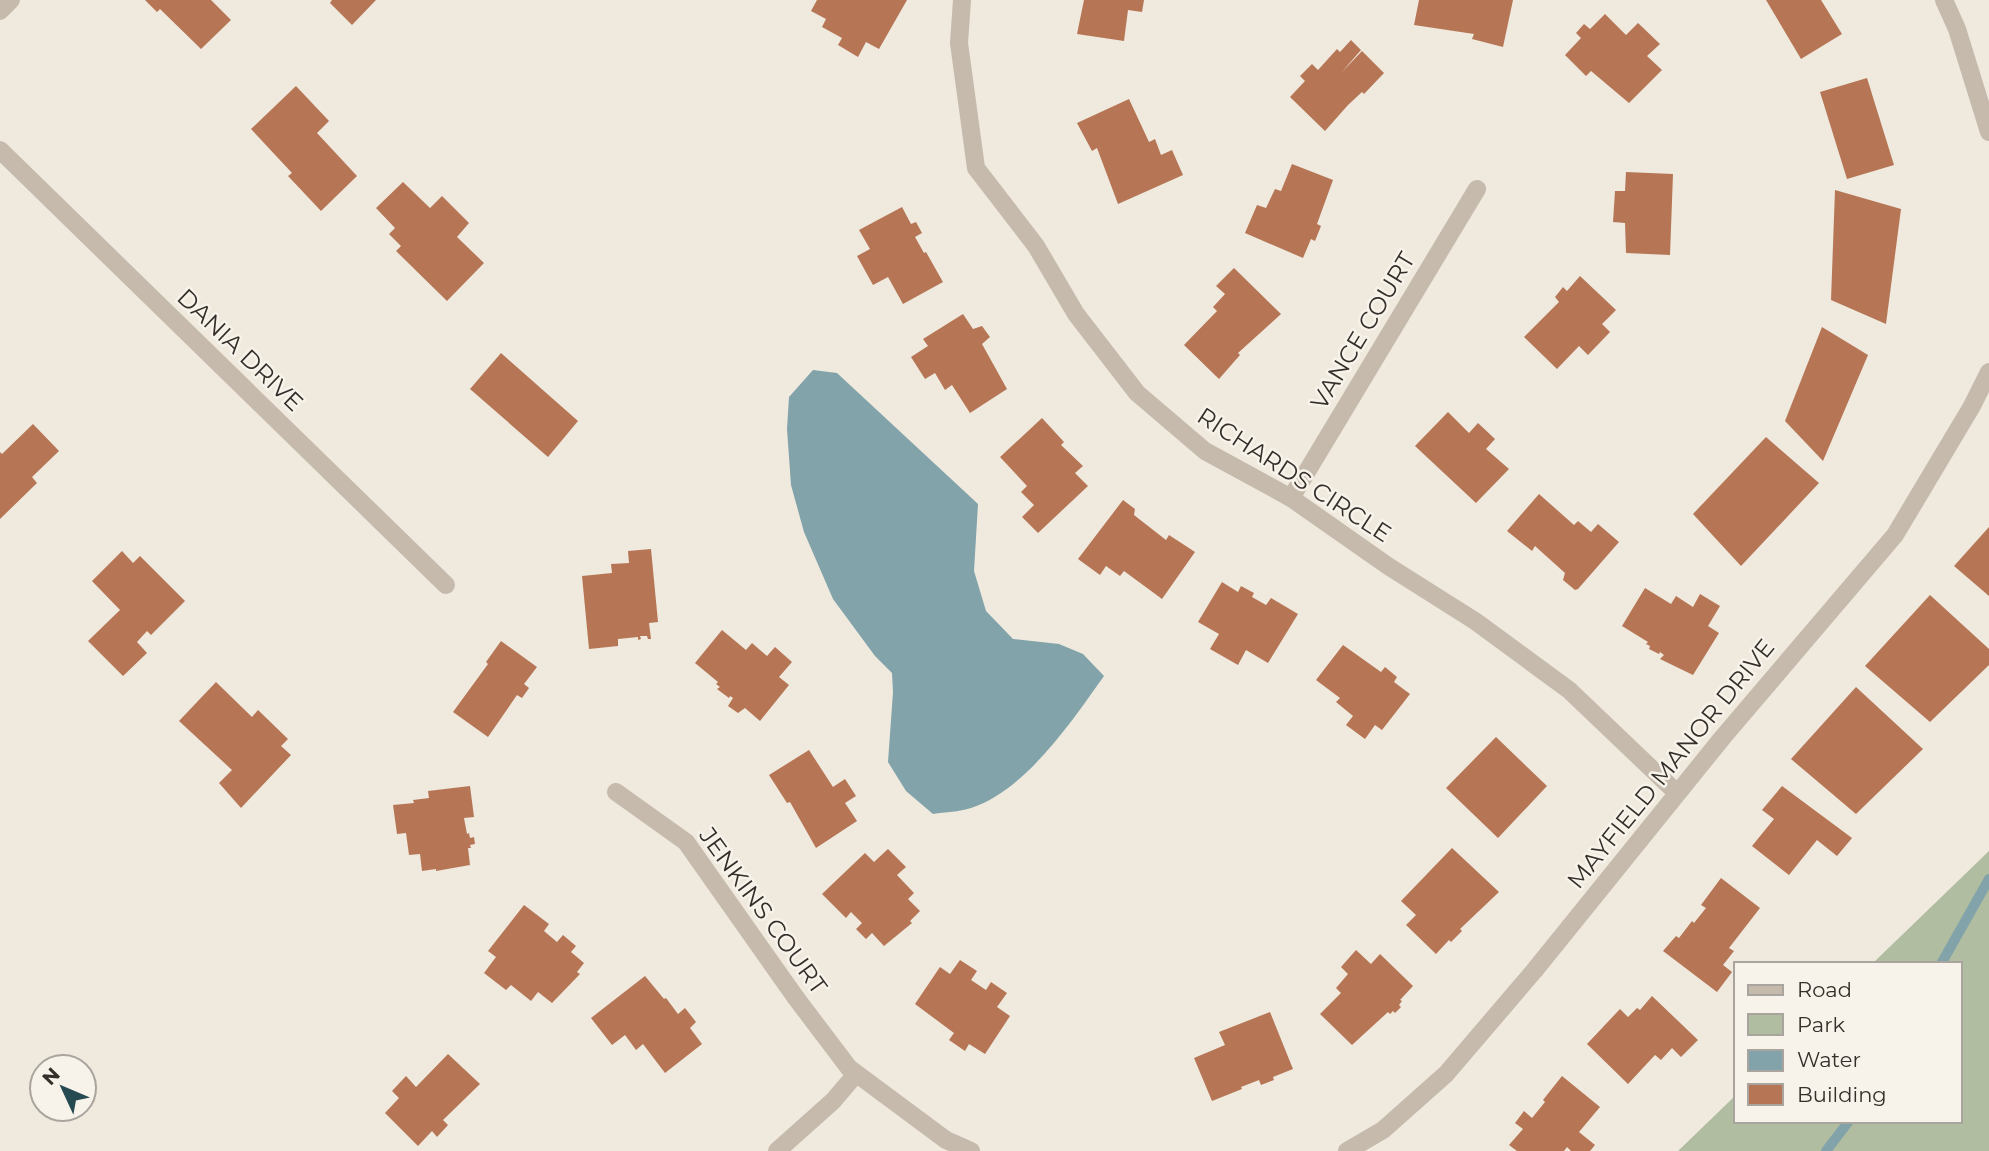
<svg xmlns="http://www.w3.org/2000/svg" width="1989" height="1151" viewBox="0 0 1989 1151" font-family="Montserrat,sans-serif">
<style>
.green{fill:#b0bda0}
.water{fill:#81a3a9}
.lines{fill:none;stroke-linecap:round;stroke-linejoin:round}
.stream{stroke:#81a3a9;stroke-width:10}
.building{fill:#b67655}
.minor{stroke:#c6baac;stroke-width:18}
.labels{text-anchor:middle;stroke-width:5;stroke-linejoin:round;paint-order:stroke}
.street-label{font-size:24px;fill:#352e2a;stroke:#f7f3ea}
</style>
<rect width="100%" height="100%" fill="#efe9de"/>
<!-- green -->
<path class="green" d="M1989,851v300h-311l57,-55v25h224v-157h-87z"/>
<!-- water -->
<path class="water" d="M813,370l24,3 141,131 -4,67 12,40 27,28 46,5 24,10 21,22c-32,45 -79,115 -133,132 -12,4 -26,4 -38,6l-27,-23 -18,-29 5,-70 -1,-19 -17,-17 -42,-57 -29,-67 -13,-47 -4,-56 2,-32z"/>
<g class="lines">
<!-- stream -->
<g class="stream">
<path d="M1941,964l48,-85"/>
<path d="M1826,1151l23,-30"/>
</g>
</g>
<!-- building -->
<g class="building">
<path d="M145,0h66l20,20 -30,29 -41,-40 -3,3z"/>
<path d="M332,0h44l-24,25 -22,-22z"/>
<path d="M817,0h90l-28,49 -13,-7 -8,15 -20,-12 4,-7 -20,-11 4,-8 -15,-8z"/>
<path d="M1084,0h60l-2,12 -14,-2 -4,31 -47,-7z"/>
<path d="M1419,0h94l-10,47 -31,-8 2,-5 -60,-9z"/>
<path d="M1766,0h55l21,34 -41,25z"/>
<path d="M1605,14l21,21 12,-12 22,21 -13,12 15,14 -33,33 -38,-32 -5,5 -21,-21 16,-17 -5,-5 8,-9 6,5z"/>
<path d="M1351,40l10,10 -20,23 21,-22 22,22 -20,21 -2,-2 -14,13 -23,26 -35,-34 15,-16 -5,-5 12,-12 6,6 19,-21 3,3z"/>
<path d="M1867,78l27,87 -47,14 -27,-87z"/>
<path d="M296,86l33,35 -12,12 40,43 -36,35 -33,-35 4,-3 -41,-44z"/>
<path d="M1129,99l20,43 6,-3 6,16 11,-5 11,25 -65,29 -21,-56 -5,3 -15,-28z"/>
<path d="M1292,164l41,16 -16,44 4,2 -6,15 -4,-2 -8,19 -58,-25 12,-28 9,3 9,-19 6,2z"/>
<path d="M1626,172l47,2 -3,81 -44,-2 -1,-30 -12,-1 2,-31h10z"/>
<path d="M403,182l27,26 12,-12 27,27 -12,14 27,26 -37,38 -51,-50 5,-5 -12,-12 6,-6 -19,-20z"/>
<path d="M1835,190l66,19 -15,115 -55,-24z"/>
<path d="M902,207l9,17 5,-2 6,11 -7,4 9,16 2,-1 17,30 -40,22 -15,-27 -15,8 -16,-29 13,-7 -11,-19z"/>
<path d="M1234,268l47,46 -43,39 2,2 -21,24 -35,-34 33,-34 -4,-4 12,-13 -9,-8z"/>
<path d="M1580,276l36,34 -14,14 8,8 -22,23 -9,-9 -22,23 -33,-32 35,-35 -4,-5 8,-10 4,4z"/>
<path d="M963,314l10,15 9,-3 8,11 -8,7 25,45 -37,24 -18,-28 -7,5 -10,-17 -10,6 -14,-22 17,-11 -5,-7z"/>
<path d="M1822,327l46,28 -45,106 -38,-40z"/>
<path d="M501,353l77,68 -30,36 -78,-68z"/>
<path d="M1448,412l21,21 9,-10 17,16 -9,10 23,20 -33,34 -61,-57z"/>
<path d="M1042,418l22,24 -3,3 22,21 -8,7 13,13 -50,47 -16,-16 12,-12 -13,-13 6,-6 -27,-29z"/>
<path d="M33,424l26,27 -27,26 5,6 -37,36v-67l2,2z"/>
<path d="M1766,437l53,46 -78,83 -48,-52z"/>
<path d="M1539,494l35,31 4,-4 13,11 7,-8 21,18 -41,47 -3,1 -12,-10 2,-7 -30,-27 -3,5 -25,-20z"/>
<path d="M1123,500l12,9 -1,6 32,25 3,-5 26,17 -33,47 -38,-28 -4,5 -14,-10 -6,9 -22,-16z"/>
<path d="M1989,527v69l-35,-30z"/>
<path d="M651,549l7,73 -9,1 2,16h-3l-1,-3h-7l1,3 -3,1v-3l-20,2v7l-29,3 -7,-73 30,-3 -1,-9 18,-1 -1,-12z"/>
<path d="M122,551l11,12 7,-7 45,45 -34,34 -4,-4 -10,11 10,11 -24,23 -35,-35 32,-31 -28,-29z"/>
<path d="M1222,582l16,10 3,-6 13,7 -2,4 14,8 5,-7 27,16 -30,49 -22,-13 -8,15 -28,-16 9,-15 -21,-12z"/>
<path d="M1645,588l26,16 5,-8 17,11 7,-13 20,12 -12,20 11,7 -26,42 -33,-16 4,-4 -4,-3 -1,2 -10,-5 1,-3 -4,-2 2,-2 -26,-16z"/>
<path d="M1930,595l59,54v16l-59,57 -65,-56z"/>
<path d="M722,630l24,20 6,-7 15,13 8,-9 17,15 -13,15 10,8 -29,36 -15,-13 -7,5 -10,-7 5,-8 -3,-2 -1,2 -12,-9 3,-2 -4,-3 2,-2 -23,-19z"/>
<path d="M501,641l36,26 -13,17 5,4 -7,10 -5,-3 -29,42 -35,-25 35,-48 -2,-2z"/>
<path d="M1343,645l38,27 4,-5 12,10 -3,5 16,12 -28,36 -7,-5 -10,14 -19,-14 7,-9 -17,-14 4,-4 -24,-18z"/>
<path d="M216,682l36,35 6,-7 30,29 -7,7 10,9 -50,53 -22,-25 13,-13 -53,-49z"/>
<path d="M1856,687l67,62 -67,65 -65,-55z"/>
<path d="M1496,737l51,49 -49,52 -52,-50z"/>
<path d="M809,750l24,37 12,-8 11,17 -11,7 12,18 -41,27 -26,-46 -3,1 -18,-28z"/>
<path d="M470,786l4,31 -10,1 3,16 2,-1 1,5 4,-1 1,7 -5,1 1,3h-3l2,17 -34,6v-2l-14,2 -2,-17 -11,1 -3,-22 -9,1 -4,-29 21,-2 -1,-3 16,-2 -1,-7z"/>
<path d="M1782,786l70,52 -15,18 -20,-16 -28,35 -37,-29 22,-27 -12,-9z"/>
<path d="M1452,848l47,44 -39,37 2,2 -11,11 -2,-2 -13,14 -30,-29 10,-10 -15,-14z"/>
<path d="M888,849l18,18 -9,8 17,18 -6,6 12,12 -10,10 2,2 -28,23 -12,-13 -6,6 -10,-10 6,-6 -11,-11 -5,6 -24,-24 43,-41 9,9z"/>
<path d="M1721,878l39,30 -31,40 5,3 -11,14 9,7 -15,20 -54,-41 13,-15 3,2 13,-17 2,2 12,-15 -5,-3z"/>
<path d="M524,905l25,19 -5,7 13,11 6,-7 13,11 -5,6 13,11 -7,9 3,2 -28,29 -14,-11 -7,9 -20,-16 -5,5 -22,-17 12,-16 -8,-6z"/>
<path d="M1356,950l15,14 9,-10 33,32 -13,14 2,1 -3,4 2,2 -6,6 -2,-2 -3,3 -2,-2 -36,33 -32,-31 21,-21 -5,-5 12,-14 -7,-7z"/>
<path d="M960,960l17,11 -6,9 15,10 5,-8 16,11 -10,14 13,9 -25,38 -16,-10 -4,7 -16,-11 5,-7 -39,-29 25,-37 10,7z"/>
<path d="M645,976l19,23 2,-1 12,16 7,-6 11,14 -6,6 12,16 -37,29 -22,-29 -7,6 -11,-15 -13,10 -21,-27z"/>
<path d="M1652,996l46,44 -17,17 -9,-9 -11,12 -6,-5 -27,29 -41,-40 33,-35 8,8 9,-9 3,2z"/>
<path d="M1270,1012l23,57 -20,8 1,3 -13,5 -2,-5 -18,7 1,2 -30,12 -18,-43 31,-13 -6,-13z"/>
<path d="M448,1054l32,30 -37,36 5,5 -11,12 -5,-6 -14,15 -33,-33 14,-15 -7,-7 14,-15 10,11z"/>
<path d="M1562,1076l38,31 -21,25 16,13 -5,6h-19l-4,-4 -3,4h-47l-8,-6 14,-16 -8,-6 9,-12 8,7 13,-16 -2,-2z"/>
</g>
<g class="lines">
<!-- minor -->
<g class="minor">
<path d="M962,0l-3,43 17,125 60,78 40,68 61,79 68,58 86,47 97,68 87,55 94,69 108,103"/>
<path d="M1944,0l13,29 32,103"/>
<path d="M0,11l11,-11"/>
<path d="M0,150l446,435"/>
<path d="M1291,498l186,-309"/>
<path d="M616,792l70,50 110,156 53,70 97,72 25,11"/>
<path d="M777,1151l56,-50 23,-27"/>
<path d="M1347,1151l36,-21 63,-56 88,-103 189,-234 172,-202 77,-129 17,-34"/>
</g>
</g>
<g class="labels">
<!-- street labels -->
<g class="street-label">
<text transform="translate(1363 331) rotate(-59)" y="8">VANCE COURT</text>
<text transform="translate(240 350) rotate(44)" y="8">DANIA DRIVE</text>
<text transform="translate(1294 475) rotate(33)" y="8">RICHARDS CIRCLE</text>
<text transform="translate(1671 764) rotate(-51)" y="8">MAYFIELD MANOR DRIVE</text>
<text transform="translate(763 911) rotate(54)" y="8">JENKINS COURT</text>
</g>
</g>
<!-- legend -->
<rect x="1734" y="962" width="228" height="161" fill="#f7f3ea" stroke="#a9a49d" stroke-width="2"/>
<rect x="1748" y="985" width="35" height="10" fill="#c6baac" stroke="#a9a49d" stroke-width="2"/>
<text x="1797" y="997" font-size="21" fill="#352e2a">Road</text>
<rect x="1748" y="1014" width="35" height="21" fill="#b0bda0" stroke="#a9a49d" stroke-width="2"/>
<text x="1797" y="1032" font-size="21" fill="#352e2a">Park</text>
<rect x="1748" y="1050" width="35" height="21" fill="#81a3a9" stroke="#a9a49d" stroke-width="2"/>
<text x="1797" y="1067" font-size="21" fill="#352e2a">Water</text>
<rect x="1748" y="1084" width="35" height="21" fill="#b67655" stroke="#a9a49d" stroke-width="2"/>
<text x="1797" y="1102" font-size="21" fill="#352e2a">Building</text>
<!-- north arrow -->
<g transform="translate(63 1088) rotate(314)"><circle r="33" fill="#f7f3ea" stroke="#a9a49d" stroke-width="2"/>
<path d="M0-5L12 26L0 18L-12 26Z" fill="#254a51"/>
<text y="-10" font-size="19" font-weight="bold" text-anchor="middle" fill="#352e2a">N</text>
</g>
</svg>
